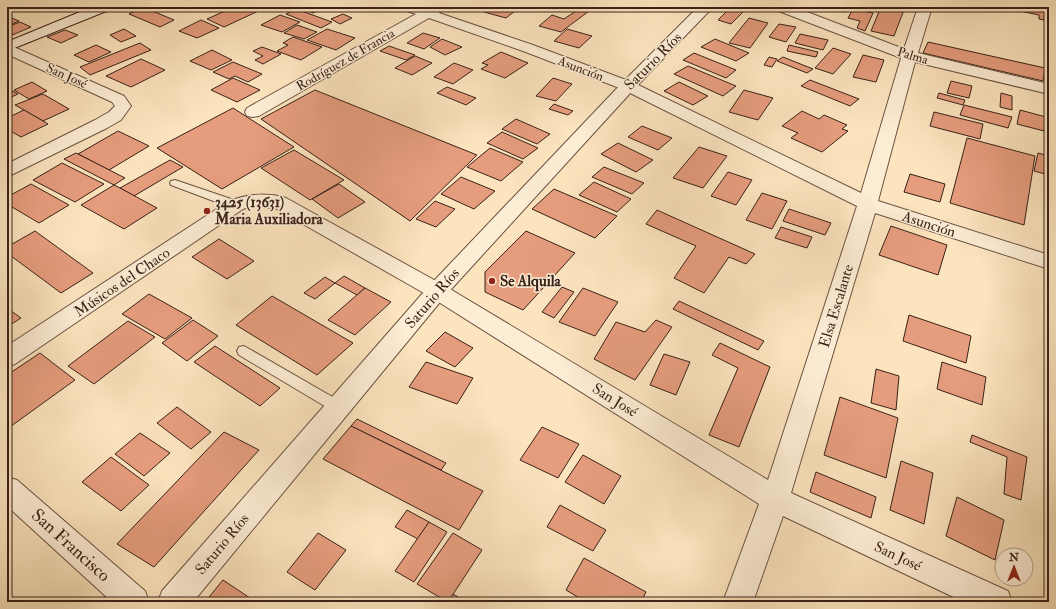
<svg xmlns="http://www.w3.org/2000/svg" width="1056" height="609" viewBox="0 0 1056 609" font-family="'IM FELL Double Pica',serif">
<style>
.building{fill:#e69d7e;stroke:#392219}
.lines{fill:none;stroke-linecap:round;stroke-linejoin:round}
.service-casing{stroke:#6a5242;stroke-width:2}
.minor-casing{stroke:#6a5242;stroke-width:2}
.tertiary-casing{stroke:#6a5242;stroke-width:2}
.secondary-casing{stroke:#392219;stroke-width:2}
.service{fill:#fdedd5;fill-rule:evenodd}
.minor{fill:#fdedd5;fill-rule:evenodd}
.tertiary{fill:#fdedd5;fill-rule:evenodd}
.secondary{fill:#fdedd5;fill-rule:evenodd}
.poi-dot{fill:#8f2418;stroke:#fdedd5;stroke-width:1.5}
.labels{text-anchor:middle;stroke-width:3;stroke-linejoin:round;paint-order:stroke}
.far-street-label{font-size:13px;fill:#392219;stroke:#fdedd5}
.street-label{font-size:15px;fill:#392219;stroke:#fdedd5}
.poi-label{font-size:15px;font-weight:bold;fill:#392219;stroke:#fdedd5;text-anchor:start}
.near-street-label{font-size:18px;fill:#392219;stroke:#fdedd5}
</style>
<rect width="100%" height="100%" fill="#fce4be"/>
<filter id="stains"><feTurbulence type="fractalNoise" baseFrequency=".005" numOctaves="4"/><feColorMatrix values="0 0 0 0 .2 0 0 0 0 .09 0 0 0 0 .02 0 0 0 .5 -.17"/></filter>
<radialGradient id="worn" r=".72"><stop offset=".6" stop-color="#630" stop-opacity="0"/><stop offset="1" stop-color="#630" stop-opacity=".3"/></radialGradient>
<!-- building -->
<g class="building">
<path d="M143,7l31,13 -14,7 -31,-13z"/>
<path d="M234,7h33l-43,20 -17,-8z"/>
<path d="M299,7h26l-12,6z"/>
<path d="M490,7h30l-14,11 -22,-6z"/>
<path d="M731,7l13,4 -13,13 -13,-4z"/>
<path d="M822,7h25l-3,5z"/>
<path d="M881,7h24l-11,29 -23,-5z"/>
<path d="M1016,7h33v14l-10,-2v-4l-24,-5z"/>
<path d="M296,9l36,13 -11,6 -35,-14z"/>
<path d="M579,9l10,2 -28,21 -22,-6 13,-11 12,4z"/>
<path d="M853,9l20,4 -8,18 -8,-3 3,-7 -12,-3z"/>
<path d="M343,14l9,4 -12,6 -9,-5z"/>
<path d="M280,15l20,7 -18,10 -21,-7z"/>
<path d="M7,16l12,5 -12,5z"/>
<path d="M749,18l19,5 -18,25 -21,-5z"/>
<path d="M201,20l18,8 -22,10 -18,-7z"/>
<path d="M20,22l11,5 -21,9 -3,-1v-8z"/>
<path d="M779,24l17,3 -10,15 -17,-5z"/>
<path d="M297,25l20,7 -13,7 -20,-6z"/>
<path d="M124,29l12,7 -15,6 -11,-7z"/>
<path d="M327,29l28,9 -19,12 -29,-10z"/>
<path d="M567,29l25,7 -13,12 -25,-7z"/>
<path d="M65,30l13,5 -17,8 -14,-6z"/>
<path d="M423,33l17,5 -16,11 -17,-6z"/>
<path d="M800,34l28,6 -5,10 -28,-7z"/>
<path d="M293,37l29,10 -21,13 -24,-9 11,-6 -5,-2z"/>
<path d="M442,39l20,8 -17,8 -15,-8z"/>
<path d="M715,39l34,14 -13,8 -35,-14z"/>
<path d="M928,42l117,26 -2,13 -120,-28z"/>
<path d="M140,43l11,7 -61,25 -10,-8z"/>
<path d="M96,45l15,7 -22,10 -15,-7z"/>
<path d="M789,45l29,7 -2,5 -29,-6z"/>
<path d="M389,46l26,9 -9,5 -26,-9z"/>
<path d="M262,47l19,7 -18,10 -8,-4 8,-4 -10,-5z"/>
<path d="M833,48l18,6 -18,20 -18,-6z"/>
<path d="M212,50l20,10 -21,10 -21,-9z"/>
<path d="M501,52l27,11 -23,15 -24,-9 7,-4 -6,-2z"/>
<path d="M694,53l42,17 -10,8 -43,-18z"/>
<path d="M863,55l21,5 -8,22 -23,-5z"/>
<path d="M415,56l17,7 -20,12 -17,-7z"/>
<path d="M769,57l8,2 -5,8 -8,-2z"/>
<path d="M783,57l30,12 -6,4 -30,-12z"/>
<path d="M141,59l24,11 -34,17 -25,-11z"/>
<path d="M233,62l29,12 -14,8 -13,-6 -6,3 -16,-7z"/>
<path d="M454,63l19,7 -20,14 -19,-7z"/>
<path d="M688,66l48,20 -13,10 -49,-22z"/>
<path d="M233,78l27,12 -23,12 -26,-12z"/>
<path d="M553,78l19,6 -16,17 -20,-5z"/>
<path d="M810,80l49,19 -9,7 -49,-20z"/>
<path d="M951,81l21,5 -3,12 -22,-5z"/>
<path d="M32,82l15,9 -18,8 -15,-9z"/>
<path d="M679,82l29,14 -15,9 -29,-14z"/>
<path d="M447,87l29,11 -10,7 -29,-12z"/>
<path d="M7,88l11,6 -11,5z"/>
<path d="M315,90l162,65 -67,66 -149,-102z"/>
<path d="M744,90l29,8 -15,22 -29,-8z"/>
<path d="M939,93l26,7 -2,5 -26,-7z"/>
<path d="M1001,93l11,3v14l-12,-3z"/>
<path d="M43,94l26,15 -26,12 -28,-16z"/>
<path d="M554,104l19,7 -5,4 -19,-6z"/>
<path d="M964,105l48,12 -4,11 -48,-13z"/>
<path d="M233,108l61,39 -72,42 -65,-41z"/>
<path d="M24,110l19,11 5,3 -27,13 -14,-8v-11z"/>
<path d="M1020,110l26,7 -2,14 -27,-7z"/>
<path d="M802,111l17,8 5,-4 23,10 -5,4 6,2 -26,21 -31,-14 7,-5 -16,-7z"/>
<path d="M934,112l49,12 -3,15 -50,-13z"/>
<path d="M516,119l34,15 -13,10 -35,-15z"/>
<path d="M642,126l30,12 -14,12 -30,-13z"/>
<path d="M118,131l31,15 -40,24 -31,-16z"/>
<path d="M502,132l36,16 -15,11 -36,-16z"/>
<path d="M967,138l68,18 -11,69 -74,-22z"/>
<path d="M618,143l35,17 -17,12 -35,-18z"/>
<path d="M699,147l28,9 -24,32 -30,-10z"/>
<path d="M490,148l33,14 -22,19 -34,-14z"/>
<path d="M294,150l50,30 -34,20 -49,-32z"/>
<path d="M76,153l49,25 -11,7 -50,-26z"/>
<path d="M1038,153l11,3v19l-15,-4z"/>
<path d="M170,160l13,7 -49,29 -14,-8z"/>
<path d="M62,163l42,21 -29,18 -42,-22z"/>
<path d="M604,167l40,16 -12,11 -40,-17z"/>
<path d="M728,172l24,8 -16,25 -25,-9z"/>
<path d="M910,174l35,10 -5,18 -36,-10z"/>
<path d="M461,177l34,14 -21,18 -33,-15z"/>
<path d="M594,182l37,17 -14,13 -38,-17z"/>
<path d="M31,184l38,21 -30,18 -32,-19v-7z"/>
<path d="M339,184l26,18 -27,16 -26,-19z"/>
<path d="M114,185l6,3 37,20 -33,21 -43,-24z"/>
<path d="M554,189l63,27 -22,22 -63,-29z"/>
<path d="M762,193l25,8 -15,28 -26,-9z"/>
<path d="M435,201l20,8 -19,18 -20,-8z"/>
<path d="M789,209l42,14 -6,12 -42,-14z"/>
<path d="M657,210l98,44 -9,10 -17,-7 -25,36 -30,-15 22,-32 -50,-22z"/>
<path d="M891,226l56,19 -9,30 -59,-20z"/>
<path d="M781,227l31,10 -5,11 -32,-10z"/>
<path d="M35,231l58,42 -32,20 -54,-40v-6z"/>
<path d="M526,231l49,22 -52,57 -38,-18v-20z"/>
<path d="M219,239l35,22 -27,18 -35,-22z"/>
<path d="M344,276l21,12 -8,7 -22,-12z"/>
<path d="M325,277l10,6 -20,16 -11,-6z"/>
<path d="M562,287l12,5 -20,26 -12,-6z"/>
<path d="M365,288l26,14 -36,33 -27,-15z"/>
<path d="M583,288l35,14 -23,34 -36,-14z"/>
<path d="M149,294l43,24 -27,21 -43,-25z"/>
<path d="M272,296l81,47 -36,32 -81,-50z"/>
<path d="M679,301l85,40 -6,9 -85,-41z"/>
<path d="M7,308l14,10 -14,9z"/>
<path d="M909,315l62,21 -5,27 -63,-22z"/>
<path d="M193,320l25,16 -31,25 -25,-18z"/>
<path d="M656,320l16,7 -37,53 -41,-21 22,-37 29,10z"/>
<path d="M128,321l27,16 -61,47 -26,-18z"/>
<path d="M445,332l28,16 -18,19 -29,-16z"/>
<path d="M720,343l50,24 -31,80 -30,-12 29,-67 -26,-13z"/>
<path d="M215,346l65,42 -20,18 -66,-44z"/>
<path d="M40,353l35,27 -68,49v-54z"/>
<path d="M664,354l26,8 -14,33 -26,-10z"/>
<path d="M426,362l47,16 -16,26 -48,-17z"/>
<path d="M942,362l44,15 -4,28 -45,-16z"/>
<path d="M876,369l23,7 -3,34 -25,-7z"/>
<path d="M840,397l58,21 -12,60 -62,-23z"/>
<path d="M177,407l34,25 -20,17 -34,-26z"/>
<path d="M357,419l89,44 -5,7 -90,-44z"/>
<path d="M351,426l132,65 -24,39 -136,-71z"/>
<path d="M542,427l37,17 -21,34 -38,-18z"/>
<path d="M224,432l35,18 -105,117 -37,-23z"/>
<path d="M140,433l30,20 -26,23 -29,-22z"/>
<path d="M972,435l55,22 -6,43 -17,-6 3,-37 -37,-15z"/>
<path d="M583,455l38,21 -17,28 -39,-22z"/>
<path d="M111,457l38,28 -28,26 -39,-29z"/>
<path d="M901,461l32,12 -9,51 -34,-14z"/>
<path d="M816,472l60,25 -5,21 -61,-26z"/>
<path d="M957,497l47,23 -9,40 -49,-24z"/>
<path d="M560,505l46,25 -13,21 -46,-24z"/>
<path d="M407,510l22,12 -11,17 -23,-12z"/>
<path d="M429,522l18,10 -33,50 -19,-11z"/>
<path d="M318,533l28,17 -31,40 -28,-18z"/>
<path d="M453,533l29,17 -34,52 -31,-18z"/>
<path d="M584,558l62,34 -5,10h-55l-20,-12z"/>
<path d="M223,580l33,22h-51z"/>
<path d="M453,594l14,8h-19z"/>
</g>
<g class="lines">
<!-- service casing -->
<g class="service-casing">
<g id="service">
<path d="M175,180l65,22 2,3 -6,4 -4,-1 -61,-23 -1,-2 1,-2z"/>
<path d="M244,346l99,57 2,4 -2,4 -5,2 -5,-2 -94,-56 -2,-4 2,-4z"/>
</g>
</g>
<!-- minor casing -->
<g class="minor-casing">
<g id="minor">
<path d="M402,7h38l2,2 -3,4 94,32 101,38 227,110 40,-135 -125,-48 -2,-3h20l110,42 14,-42h14l-14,46 131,31v10l-134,-32 -37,139 171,54v14l-174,-56 -84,280 217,98 4,11h-48l-181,-86 -30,86h-30l36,-98 -330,-208 -154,-88 -23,-2 -9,3 -228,155 -8,3v-21l222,-145c19,-7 37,-9 57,-3l159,88 323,194 89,-274 -235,-117 -99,-38 -94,-33 -170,98 -6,1 -6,-1 -2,-4 2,-4 169,-94 -12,-4z"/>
<path d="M7,44l117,52 7,10 -10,14 -14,8 -100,49v-13l88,-44 14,-8 6,-6 -3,-4 -105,-48z"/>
<path d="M7,477l10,3 128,111 4,11h-37l-105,-96z"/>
</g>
</g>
<!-- tertiary casing -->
<g class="tertiary-casing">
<path id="tertiary" d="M698,7h15l-79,82 -189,207 -252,306h-35l4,-11 267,-305 193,-203z"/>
</g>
<!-- secondary casing -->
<g class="secondary-casing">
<path id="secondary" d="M92,7h19l-2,3 -102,41v-9z"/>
</g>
<!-- service -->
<use href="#service" class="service"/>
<!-- minor -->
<use href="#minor" class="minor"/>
<!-- tertiary -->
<use href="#tertiary" class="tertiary"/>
<!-- secondary -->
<use href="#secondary" class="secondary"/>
</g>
<!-- markers -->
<g class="poi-dot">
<circle cx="207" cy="211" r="4"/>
<circle cx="492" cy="281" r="4"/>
</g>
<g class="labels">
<!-- far-street labels -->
<g class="far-street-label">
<text transform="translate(913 55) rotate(17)" y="5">Palma</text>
<text transform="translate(345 59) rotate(-30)" y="5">Rodríguez de Francia</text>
<text transform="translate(581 68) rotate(21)" y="5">Asunción</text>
<text transform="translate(67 75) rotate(24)" y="5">San José</text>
</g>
<!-- street labels -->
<g class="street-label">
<text transform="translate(653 61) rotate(-45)" y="5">Saturio Ríos</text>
<text transform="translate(929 224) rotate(18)" y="5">Asunción</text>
<text transform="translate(122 282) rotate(-34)" y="5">Músicos del Chaco</text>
<text transform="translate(432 298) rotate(-49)" y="5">Saturio Ríos</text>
<text transform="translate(836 306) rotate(-73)" y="5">Elsa Escalante</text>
<text transform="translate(615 400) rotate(32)" y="5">San José</text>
<text transform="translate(222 544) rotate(-50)" y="5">Saturio Ríos</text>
<text transform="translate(898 556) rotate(25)" y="5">San José</text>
</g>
<!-- poi labels -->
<g class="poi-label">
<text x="215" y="207">3425 (13631)<tspan x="215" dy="17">Maria Auxiliadora</tspan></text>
<text x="500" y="286">Se Alquila</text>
</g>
<!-- near-street labels -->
<g class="near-street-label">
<text transform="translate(71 545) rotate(42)" y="6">San Francisco</text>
</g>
</g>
<!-- margin -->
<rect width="1056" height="609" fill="none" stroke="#fce4be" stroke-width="24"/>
<rect x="8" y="8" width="1040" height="593" fill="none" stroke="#392219" stroke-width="2"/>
<rect x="12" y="12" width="1032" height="585" fill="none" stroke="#392219"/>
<!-- north arrow -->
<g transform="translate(1014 567)"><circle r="19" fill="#fdedd5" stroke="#af9c8a"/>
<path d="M0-3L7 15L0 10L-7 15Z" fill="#8f2418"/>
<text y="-6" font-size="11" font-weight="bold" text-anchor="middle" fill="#392219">N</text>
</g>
<rect width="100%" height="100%" filter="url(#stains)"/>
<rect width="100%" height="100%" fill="url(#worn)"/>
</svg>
